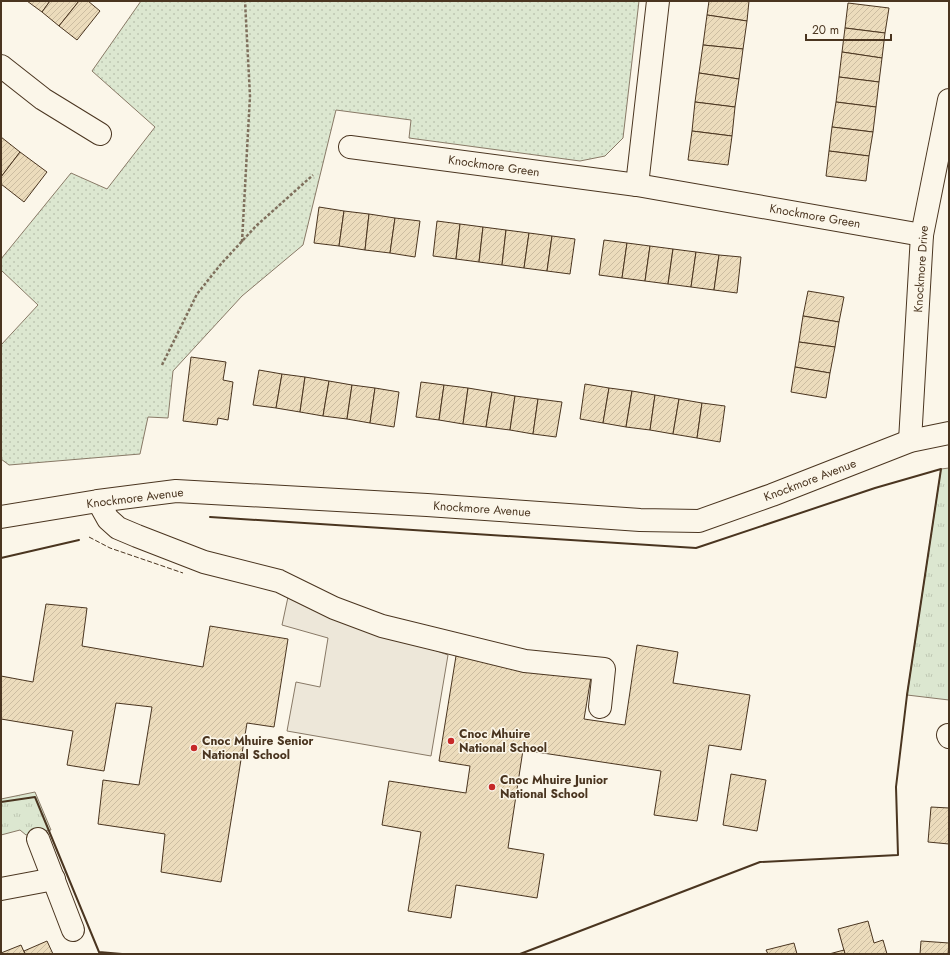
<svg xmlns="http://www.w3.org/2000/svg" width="950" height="955" viewBox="0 0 950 955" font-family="Jost,sans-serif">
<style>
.grass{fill:url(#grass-dots);stroke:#887966}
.park{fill:url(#park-tufts);stroke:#887966}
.parking{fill:#ede7d9;stroke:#887966}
.building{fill:url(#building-hatch);stroke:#4a3520}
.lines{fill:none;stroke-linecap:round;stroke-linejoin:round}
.minor-casing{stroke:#4a3520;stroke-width:24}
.path{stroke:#7f6f5c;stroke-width:2.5;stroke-dasharray:3 2;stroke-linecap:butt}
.minor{stroke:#fbf6e9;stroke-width:22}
.fence{stroke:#4a3520;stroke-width:1;stroke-dasharray:5 2;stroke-linecap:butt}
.wall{stroke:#4a3520;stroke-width:2}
.poi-dot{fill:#c62828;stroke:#fbf6e9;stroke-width:1.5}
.labels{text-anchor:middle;stroke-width:3;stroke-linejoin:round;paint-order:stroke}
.street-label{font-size:12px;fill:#4a3520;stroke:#fbf6e9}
.poi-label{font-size:12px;font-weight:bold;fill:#4a3520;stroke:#fbf6e9;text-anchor:start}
</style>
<defs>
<pattern id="grass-dots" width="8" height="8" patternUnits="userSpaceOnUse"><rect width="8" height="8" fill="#dce7d0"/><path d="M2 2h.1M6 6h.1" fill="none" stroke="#bec7b2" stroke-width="1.8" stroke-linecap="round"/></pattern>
<pattern id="park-tufts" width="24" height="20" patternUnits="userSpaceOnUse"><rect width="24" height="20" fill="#dce7d0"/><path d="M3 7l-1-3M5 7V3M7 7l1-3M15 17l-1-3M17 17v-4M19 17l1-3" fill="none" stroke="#bec7b2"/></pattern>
<pattern id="building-hatch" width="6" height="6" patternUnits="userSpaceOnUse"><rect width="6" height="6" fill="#ecdcbc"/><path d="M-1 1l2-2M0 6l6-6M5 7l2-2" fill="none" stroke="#ccbda1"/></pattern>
</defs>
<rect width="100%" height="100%" fill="#fbf6e9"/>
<!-- grass -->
<path class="grass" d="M141,1h498l-16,137 -18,18 -25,5 -171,-23 2,-18 -75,-10 -33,135 -61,51 -69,75 -5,47 -20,-1 -8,37 -131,11 -8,-6v-114l37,-40 -37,-35v-11l70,-86 36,16 48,-62 -63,-56z"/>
<!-- park -->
<g class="park">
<path d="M949,468v232l-42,-5 34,-226z"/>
<path d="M35,792l16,38 -25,5 -6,-5 -19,5v-36z"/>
</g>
<!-- parking -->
<path class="parking" d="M288,597l160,58 -17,101 -144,-25 9,-49 24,5 8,-49 -46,-13z"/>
<!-- building -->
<g class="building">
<path d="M27,1h23l-8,11z"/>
<path d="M50,1h29l-20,25 -17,-14z"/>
<path d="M79,1h9l12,10 -23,29 -18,-14z"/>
<path d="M709,1h40l-2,20 -40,-6z"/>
<path d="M848,3l41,5 -4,25 -40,-5z"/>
<path d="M707,15l40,6 -4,28 -40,-4z"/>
<path d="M845,28l40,5 -3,25 -40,-6z"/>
<path d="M703,45l40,4 -4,30 -40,-6z"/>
<path d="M842,52l40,6 -3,24 -40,-5z"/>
<path d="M699,73l40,6 -4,28 -40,-5z"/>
<path d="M839,77l40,5 -3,25 -40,-5z"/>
<path d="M695,102l40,5 -3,29 -40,-5z"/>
<path d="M836,102l40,5 -3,25 -41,-5z"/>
<path d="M832,127l41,5 -4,24 -40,-5z"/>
<path d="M692,131l40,5 -4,29 -40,-5z"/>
<path d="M1,137l19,15 -19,25z"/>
<path d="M829,151l40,5 -3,25 -40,-5z"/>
<path d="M20,152l27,20 -23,30 -23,-18v-7z"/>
<path d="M319,207l25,4 -5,35 -25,-3z"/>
<path d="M344,211l25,3 -4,36 -26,-4z"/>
<path d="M369,214l26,4 -5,35 -25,-3z"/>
<path d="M395,218l25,3 -5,36 -25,-4z"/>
<path d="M437,221l23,3 -4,35 -23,-3z"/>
<path d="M460,224l23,3 -4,35 -23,-3z"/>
<path d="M483,227l23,3 -4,35 -23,-3z"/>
<path d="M506,230l23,3 -5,35 -22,-3z"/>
<path d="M529,233l23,3 -5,35 -23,-3z"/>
<path d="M552,236l23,3 -5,35 -23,-3z"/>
<path d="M604,240l23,3 -5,35 -23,-3z"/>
<path d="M627,243l23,3 -5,35 -23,-3z"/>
<path d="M650,246l23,3 -5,35 -23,-3z"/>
<path d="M673,249l23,3 -5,35 -23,-3z"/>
<path d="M696,252l23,3 -5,35 -23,-3z"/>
<path d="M719,255l22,2 -4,36 -23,-3z"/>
<path d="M808,291l36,6 -5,25 -36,-6z"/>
<path d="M803,316l36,6 -4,25 -36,-5z"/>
<path d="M799,342l36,5 -5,26 -35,-6z"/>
<path d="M191,357l35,5 -3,18 10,2 -5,38 -10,-2 -1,7 -34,-4z"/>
<path d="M795,367l35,6 -4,25 -35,-6z"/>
<path d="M259,370l23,4 -6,34 -23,-3z"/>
<path d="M282,374l23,3 -5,35 -24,-4z"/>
<path d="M305,377l24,4 -6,35 -23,-4z"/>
<path d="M329,381l23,4 -5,34 -24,-3z"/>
<path d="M421,382l23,3 -5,35 -23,-3z"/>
<path d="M585,384l24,4 -6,35 -23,-4z"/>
<path d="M352,385l23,3 -5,35 -23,-4z"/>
<path d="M444,385l24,3 -5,36 -24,-4z"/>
<path d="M375,388l24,4 -5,35 -24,-4z"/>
<path d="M468,388l24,4 -6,35 -23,-3z"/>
<path d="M609,388l23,3 -6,36 -23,-4z"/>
<path d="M632,391l23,4 -5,35 -24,-3z"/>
<path d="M492,392l23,4 -5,34 -24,-3z"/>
<path d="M655,395l24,4 -6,35 -23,-4z"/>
<path d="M515,396l23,3 -5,35 -23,-4z"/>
<path d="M538,399l24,3 -6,35 -23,-3z"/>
<path d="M679,399l23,4 -5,35 -24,-4z"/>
<path d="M702,403l23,3 -5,36 -23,-4z"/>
<path d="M46,604l41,4 -5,38 121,21 7,-41 78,13 -14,88 -27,-4 -26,159 -60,-10 4,-38 -67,-10 5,-44 36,5 13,-78 -36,-4 -12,68 -37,-6 6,-34 -72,-12v-43l32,6z"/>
<path d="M637,645l41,7 -5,31 77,12 -9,55 -32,-5 -12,76 -43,-6 7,-44 -138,-21 -15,98 36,6 -7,44 -81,-13 -5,33 -43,-7 13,-79 -39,-7 7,-44 77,12 4,-27 -31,-5 17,-105 135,21 -7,42 41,6z"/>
<path d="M731,774l35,6 -9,51 -34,-6z"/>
<path d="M931,807l18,1v36l-21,-2z"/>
<path d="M868,921l6,22 9,-3 4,14h-42l-7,-25z"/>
<path d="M47,941l6,13h-28l-1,-3z"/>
<path d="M921,941l28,2 -1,11h-28z"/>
<path d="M794,943l3,11h-29l-2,-4z"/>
<path d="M21,945l4,9h-24v-1z"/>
<path d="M844,950l1,4h-16z"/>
</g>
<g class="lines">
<!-- minor casing -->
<g class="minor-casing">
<g id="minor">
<path d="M1,66l42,33 57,35"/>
<path d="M350,147l287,38 285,50"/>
<path d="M637,185l21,-184"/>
<path d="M910,441l12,-206 27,-135"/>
<path d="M98,501l10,18 10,9 19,8 67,26 75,19 55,27 48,18 143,35 79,8 -4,38"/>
<path d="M1,517l97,-16 78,-10 251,14 213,15 59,1 73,-26 138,-54 39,-8"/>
<path d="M948,735l1,2"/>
<path d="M38,839l35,91"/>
<path d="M1,889l53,-10"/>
</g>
</g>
<!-- path -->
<g class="path">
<path d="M242,242l8,-146 -5,-95"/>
<path d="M162,365l35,-71 24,-30 35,-38 57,-51"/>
</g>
<!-- minor -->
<use href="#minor" class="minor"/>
<!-- fence -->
<path class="fence" d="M89,537l21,11 73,25"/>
<!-- wall -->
<g class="wall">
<path d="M210,517l486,31 179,-60 66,-19 -34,226 -11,92 2,68 -138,7 -240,92"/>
<path d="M1,558l78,-18"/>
<path d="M1,802l34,-5 64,155 23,2"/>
</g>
</g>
<!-- markers -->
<g class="poi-dot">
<circle cx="451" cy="741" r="4"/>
<circle cx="194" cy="748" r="4"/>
<circle cx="492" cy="787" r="4"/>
</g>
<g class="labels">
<!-- street labels -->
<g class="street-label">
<text transform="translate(494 166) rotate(8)" y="4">Knockmore Green</text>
<text transform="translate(815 216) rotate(10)" y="4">Knockmore Green</text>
<text transform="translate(921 269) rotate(-86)" y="4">Knockmore Drive</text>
<text transform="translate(810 480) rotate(-21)" y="4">Knockmore Avenue</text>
<text transform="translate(135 498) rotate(-7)" y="4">Knockmore Avenue</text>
<text transform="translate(482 509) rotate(4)" y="4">Knockmore Avenue</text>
</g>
<!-- poi labels -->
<g class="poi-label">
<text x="459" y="738">Cnoc Mhuire<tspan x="459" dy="14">National School</tspan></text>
<text x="202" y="745">Cnoc Mhuire Senior<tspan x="202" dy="14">National School</tspan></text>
<text x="500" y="784">Cnoc Mhuire Junior<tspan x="500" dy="14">National School</tspan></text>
</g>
</g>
<!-- border -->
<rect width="950" height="955" fill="none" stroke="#4a3520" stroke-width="4"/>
<!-- scale -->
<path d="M806 34v6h85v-6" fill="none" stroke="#4a3520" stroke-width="2"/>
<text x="812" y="34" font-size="12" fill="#4a3520" stroke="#fbf6e9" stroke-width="3" paint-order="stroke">20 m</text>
</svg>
